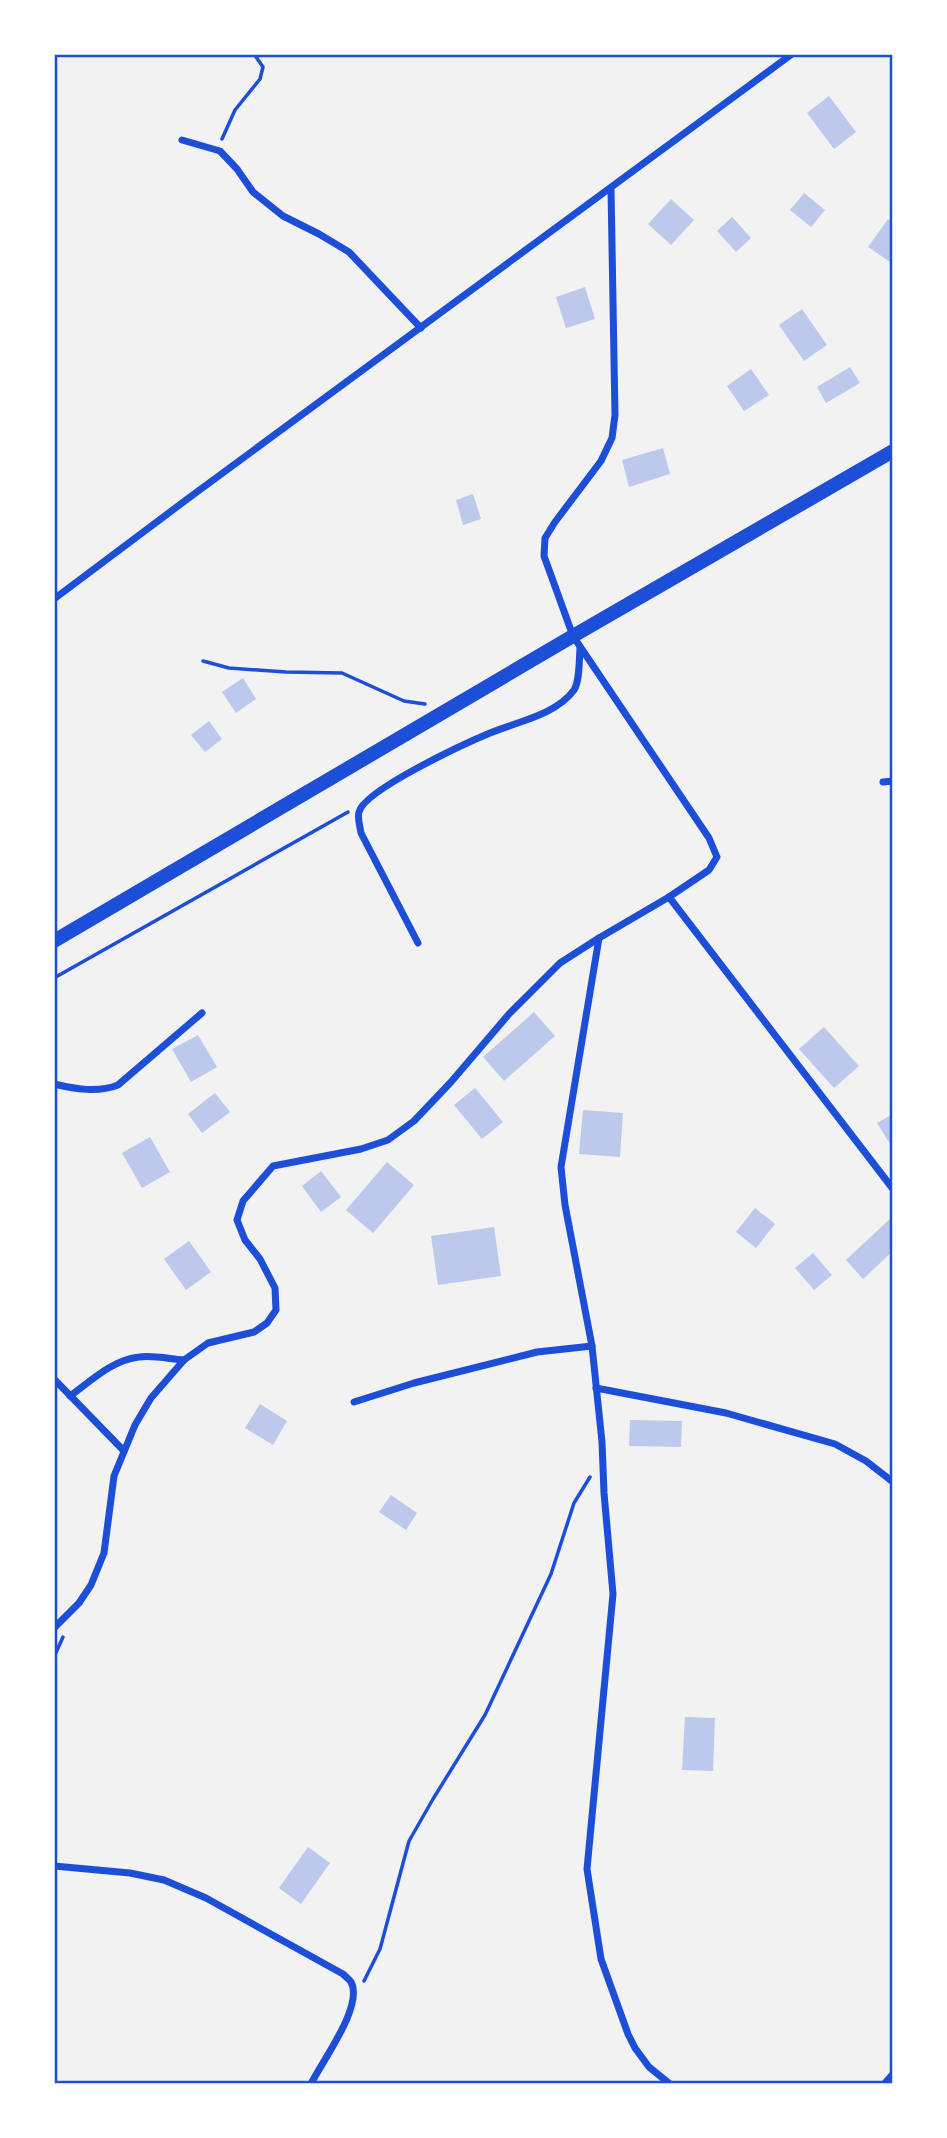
<svg xmlns="http://www.w3.org/2000/svg" width="947" height="2138" viewBox="0 0 947 2138" font-family="'Nunito Sans',sans-serif">
<style>
.building{fill:#bdc9ec}
.lines{fill:none;stroke-linecap:round;stroke-linejoin:round}
.path{stroke:#1d4ed8;stroke-width:3.5}
.minor{stroke:#1d4ed8;stroke-width:7}
.trunk{stroke:#1d4ed8;stroke-width:14}
.neatline{fill:none;stroke:#1d4ed8;stroke-width:2.5}
</style>
<rect width="100%" height="100%" fill="#f2f2f2"/>
<!-- building -->
<g class="building">
<path d="M829,96l27,36 -22,17 -27,-36z"/>
<path d="M804,193l21,17 -14,17 -21,-17z"/>
<path d="M671,199l23,21 -23,25 -23,-21z"/>
<path d="M732,217l19,21 -15,14 -19,-21z"/>
<path d="M888,219l5,4v41l-25,-17z"/>
<path d="M585,287l10,32 -29,9 -10,-31z"/>
<path d="M802,309l25,36 -23,16 -25,-36z"/>
<path d="M850,367l10,16 -34,20 -9,-16z"/>
<path d="M751,369l18,26 -25,16 -17,-25z"/>
<path d="M663,448l7,26 -41,13 -7,-27z"/>
<path d="M473,494l8,25 -18,6 -7,-25z"/>
<path d="M243,678l13,21 -20,14 -14,-21z"/>
<path d="M209,721l13,18 -17,13 -14,-17z"/>
<path d="M534,1012l21,24 -51,45 -21,-24z"/>
<path d="M824,1027l35,39 -25,22 -35,-39z"/>
<path d="M198,1035l19,32 -26,15 -19,-33z"/>
<path d="M475,1088l28,34 -21,17 -28,-34z"/>
<path d="M215,1093l15,19 -28,21 -14,-19z"/>
<path d="M583,1110l40,3 -3,44 -41,-3z"/>
<path d="M893,1114v29l-3,1 -13,-21z"/>
<path d="M150,1137l20,35 -28,16 -20,-35z"/>
<path d="M387,1162l27,23 -41,48 -27,-23z"/>
<path d="M321,1171l20,26 -20,15 -19,-26z"/>
<path d="M755,1208l20,16 -19,24 -20,-16z"/>
<path d="M893,1216v35l-30,28 -17,-19z"/>
<path d="M494,1227l7,49 -63,9 -7,-49z"/>
<path d="M189,1241l22,31 -25,18 -22,-31z"/>
<path d="M813,1253l19,22 -18,15 -19,-22z"/>
<path d="M260,1404l27,17 -14,24 -28,-17z"/>
<path d="M630,1420l52,1 -1,26 -52,-1z"/>
<path d="M391,1495l26,18 -11,17 -27,-18z"/>
<path d="M685,1717l30,1 -2,53 -31,-1z"/>
<path d="M308,1847l22,16 -29,41 -22,-16z"/>
</g>
<g class="lines">
<!-- path -->
<g class="path">
<path d="M222,139l13,-29 25,-31 3,-12 -9,-13"/>
<path d="M203,661l26,7 57,4 56,1 62,28 21,3"/>
<path d="M54,978l294,-166"/>
<path d="M54,1657l9,-20"/>
<path d="M364,1981l16,-32 29,-108 24,-42 52,-84 66,-141 23,-71 16,-26"/>
</g>
<!-- minor -->
<g class="minor">
<path d="M182,140l38,11 17,18 16,23 30,24 36,18 30,18 72,76"/>
<path d="M611,189l4,226 -3,23 -11,23 -46,61 -10,16 -1,18 29,80 136,202 8,19 -8,13 -40,27 -70,41 -38,229 4,38 27,141 10,96 2,51 9,101 -26,275 14,90 27,75 7,14 14,19 21,17"/>
<path d="M54,599l132,-99 606,-446"/>
<path d="M883,782l10,-1"/>
<path d="M669,897l224,292"/>
<path d="M418,943l-57,-110c-1,-7 -4,-15 -2,-21 5,-22 107,-69 131,-79 26,-11 66,-18 84,-43 6,-10 5,-30 6,-42"/>
<path d="M54,1084c21,5 44,9 64,1l84,-72"/>
<path d="M54,1379l70,72"/>
<path d="M596,1388l130,25 109,31 31,17 27,21"/>
<path d="M70,1396c21,-15 42,-36 69,-39 14,-2 31,2 45,3"/>
<path d="M354,1402l60,-19 123,-31 55,-6"/>
<path d="M54,1628l25,-25 12,-18 13,-32 10,-77 21,-51 16,-27 33,-38 24,-17 46,-11 13,-9 9,-13 -1,-22 -15,-29 -15,-19 -8,-20 6,-19 30,-35 88,-17 27,-9 26,-19 37,-39 58,-68 51,-51 39,-25"/>
<path d="M54,1866l76,7 34,7 42,18 137,76c2,2 6,5 8,8 13,24 -29,79 -40,102"/>
<path d="M884,2084l9,-10"/>
</g>
<!-- trunk -->
<path class="trunk" d="M54,941l519,-305 320,-185"/>
</g>
<!-- border -->
<rect width="947" height="2138" fill="none" stroke="#ffffff" stroke-width="112"/>
<rect x="56" y="56" width="835" height="2026" class="neatline"/>
</svg>
